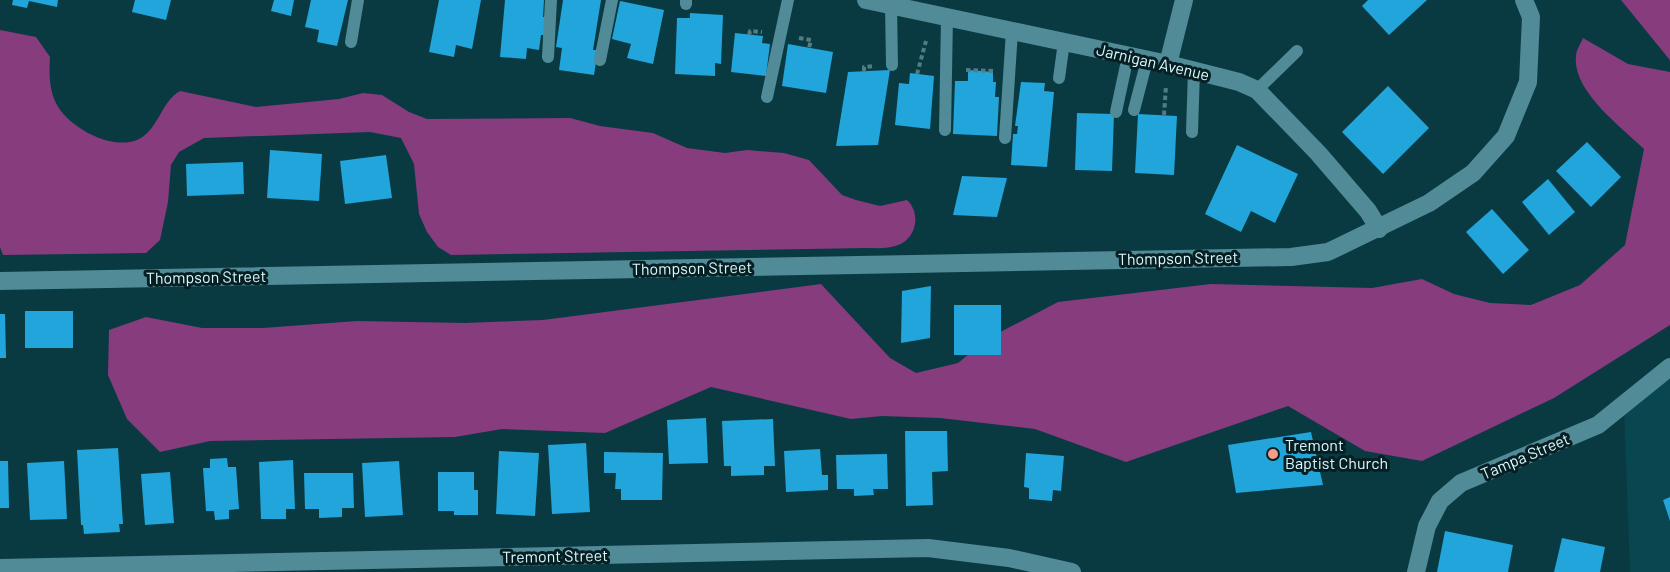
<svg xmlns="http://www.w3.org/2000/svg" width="1670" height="572" viewBox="0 0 1670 572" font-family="Barlow,sans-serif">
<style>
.built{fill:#084650}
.forest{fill:#863c7d}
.building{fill:#21a5db}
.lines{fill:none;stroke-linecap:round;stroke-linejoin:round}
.path{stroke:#527c84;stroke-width:4;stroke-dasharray:4.5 3;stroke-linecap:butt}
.service{stroke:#508b97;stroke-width:12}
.minor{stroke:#508b97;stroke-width:18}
.poi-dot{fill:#f49d8b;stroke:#061f23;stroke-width:2}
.labels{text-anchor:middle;stroke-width:6;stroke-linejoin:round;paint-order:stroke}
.street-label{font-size:16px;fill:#daf8fe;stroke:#061f23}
.poi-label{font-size:16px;fill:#daf8fe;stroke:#061f23;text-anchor:start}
</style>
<rect width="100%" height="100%" fill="#093a42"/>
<!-- built -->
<path class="built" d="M1670,367v205h-40l-6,-165z"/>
<!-- forest -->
<g class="forest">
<path d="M1621,0h49v61l-1,-2z"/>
<path d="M0,30l36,7 14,20c-1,15 -1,32 6,46 11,23 52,46 78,38 24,-7 26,-39 46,-50l76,16 83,-8 24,-6 19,2 27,17 18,7 143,-1 30,8 53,7 34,15 38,5 22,-3 37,3 25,7 33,35 14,5 24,6 27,-6c15,14 9,41 -12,46 -9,3 -20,2 -29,2l-415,7 -13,-8 -11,-15 -8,-18 -5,-50 -13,-26 -31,-6 -166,6 -25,14 -8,13 -3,37 -8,38 -14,13 -143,2 -3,-8z"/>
<path d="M1583,38l45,26 42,8v253l-116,73 -132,63 -57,-10 -77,-45 -162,56 -91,-33 -95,-11 -58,-2 -31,3 -140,-32 -106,46 -103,-4 -47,8 -245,4 -50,11 -33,-33 -19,-44 1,-45 37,-13 56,11h61l94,-7 108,2 78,-3 278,-36 69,74 26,15 42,-10 29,-24 71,-37 153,-18 161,4 50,-9 32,15 36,9 41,2 49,-20 45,-40 19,-96c-23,-22 -72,-58 -68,-93 0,-6 5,-13 7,-18z"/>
</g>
<!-- building -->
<g class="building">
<path d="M13,0h45l-1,7 -28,-6 -2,7 -15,-3z"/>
<path d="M135,0h36l-5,20 -34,-8z"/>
<path d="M274,0h20l-3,16 -20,-5z"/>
<path d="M311,0h37l-11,46 -20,-4 2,-12 -14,-3z"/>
<path d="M439,0h42l-9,49 -16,-4 -2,12 -25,-5z"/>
<path d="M505,0h39l-1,17h6l-1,18h-7l-2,15 -12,-2 -1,11 -26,-2z"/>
<path d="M563,0h38l-8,50h5l-4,25 -35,-5 3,-22 -6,-1z"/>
<path d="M1368,0h59l-38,35 -27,-29z"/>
<path d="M620,1l44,9 -11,54 -26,-6 4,-14 -19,-5z"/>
<path d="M690,13l33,2 -2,49 -6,-1v13l-40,-2 2,-56h13z"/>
<path d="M735,33l28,3 -1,7 8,1 -4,32 -35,-4z"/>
<path d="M788,44l45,8 -7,41 -44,-7z"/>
<path d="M890,70l-12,75 -42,1 12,-74z"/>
<path d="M968,70l25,2v10h3l-1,15h4l-2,39 -44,-2 2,-53h13z"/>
<path d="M910,73l24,3 -4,53 -35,-4 4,-42 10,1z"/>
<path d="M1021,82l24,1 -1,8 10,1 -7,75 -36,-2 2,-31h4l1,-8h-3z"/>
<path d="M1388,86l41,42 -46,46 -41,-42z"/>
<path d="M1077,113l37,1 -2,57 -37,-1z"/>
<path d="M1138,114l39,2 -3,59 -39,-2z"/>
<path d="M1587,142l34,35 -30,30 -35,-36z"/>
<path d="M1237,145l61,29 -23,49 -24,-12 -10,21 -36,-18z"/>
<path d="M270,150l52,4 -3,47 -52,-3z"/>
<path d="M386,155l6,43 -47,6 -5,-43z"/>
<path d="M243,162l1,32 -57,2 -1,-32z"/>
<path d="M962,176l45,2 -10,39 -44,-2z"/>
<path d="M1548,179l27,33 -26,23 -27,-33z"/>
<path d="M1492,209l37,41 -26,24 -37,-42z"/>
<path d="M931,286l-1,52 -29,5 1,-52z"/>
<rect x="954" y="305" width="47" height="50"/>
<rect x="25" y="311" width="48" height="37"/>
<path d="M0,314h5l1,44h-6z"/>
<path d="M706,418l2,45 -39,1 -2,-44z"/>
<path d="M773,419l2,47h-11v9l-33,1v-10h-7l-2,-45z"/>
<path d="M905,431h42l1,40 -16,1 1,33 -27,1z"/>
<path d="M1311,432l12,53 -87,8 -8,-48z"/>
<path d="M586,443l4,69 -38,2 -4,-69z"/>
<path d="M118,448l5,76h-4l1,8 -36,2 -1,-9h-2l-4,-75z"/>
<path d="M820,449l2,26h6v15l-42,2 -2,-41z"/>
<path d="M499,451l40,2 -4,63 -39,-2z"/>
<path d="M604,452l59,1 -1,47h-41v-11h-6l1,-16h-12z"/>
<path d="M1026,453l38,3 -3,35 -8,-1 -1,11 -23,-2v-11l-5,-1z"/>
<path d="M887,454l1,35h-15l1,6 -20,1v-7h-17l-1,-34z"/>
<path d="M227,458l1,9h8l3,42 -10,1v9l-14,1 -1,-9h-8l-3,-43h7v-9z"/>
<path d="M293,460l2,49h-9v10h-25l-2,-57z"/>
<path d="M0,461h8l1,47h-9z"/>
<path d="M64,461l3,58 -37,1 -3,-57z"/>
<path d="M399,461l4,54 -38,2 -3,-54z"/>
<path d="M170,472l4,51 -29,2 -4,-51z"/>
<path d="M438,472h36v18h4v25h-24v-4h-16z"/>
<path d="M304,473h49l1,35h-12v9l-23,1v-9h-14z"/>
<path d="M1670,497v24l-7,-21z"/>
<path d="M1445,531l68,14 -5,27h-71z"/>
<path d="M1562,538l43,9 -5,25h-46z"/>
</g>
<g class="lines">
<!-- path -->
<g class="path">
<path d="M749,35l1,-4 12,1"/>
<path d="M799,38l12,2 -2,8"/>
<path d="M966,70l27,1"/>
<path d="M864,71v-4l10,-1"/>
<path d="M917,74l9,-33"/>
<path d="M1164,115l2,-29"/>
</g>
<!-- service -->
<g class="service">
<path d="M686,4v-4"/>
<path d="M891,5l1,60"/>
<path d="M351,42l7,-42"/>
<path d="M548,57l3,-57"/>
<path d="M600,60l12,-60"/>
<path d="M1059,78l5,-36"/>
<path d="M1257,90l40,-39"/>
<path d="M767,97l21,-97"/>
<path d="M1134,110l13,-50"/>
<path d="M1116,112l12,-56"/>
<path d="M945,130l2,-113"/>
<path d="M1192,132l2,-61"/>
<path d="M1005,138l7,-107"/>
</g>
<!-- minor -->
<g class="minor">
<path d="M866,0l302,64 71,18 18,8 61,63 50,58 11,18"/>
<path d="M1168,64l16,-64"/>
<path d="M0,281l1291,-24 37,-5 101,-49 44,-30 33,-37 22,-54 3,-65 -7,-17"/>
<path d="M0,568l928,-20 81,10 63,14"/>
<path d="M1416,572l11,-46 13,-25 21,-18 137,-58 72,-58"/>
</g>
</g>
<!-- markers -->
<circle class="poi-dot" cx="1273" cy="454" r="6"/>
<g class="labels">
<!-- street labels -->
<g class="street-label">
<text transform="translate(1153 62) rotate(13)" y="6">Jarnigan Avenue</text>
<text transform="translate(1178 258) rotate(-1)" y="6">Thompson Street</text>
<text transform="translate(692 268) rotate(-1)" y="6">Thompson Street</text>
<text transform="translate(206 277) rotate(-1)" y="6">Thompson Street</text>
<text transform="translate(1525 456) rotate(-23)" y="6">Tampa Street</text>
<text transform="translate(555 556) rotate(-1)" y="6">Tremont Street</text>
</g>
<!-- poi labels -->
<g class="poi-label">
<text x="1285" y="451">Tremont<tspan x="1285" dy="18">Baptist Church</tspan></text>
</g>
</g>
</svg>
